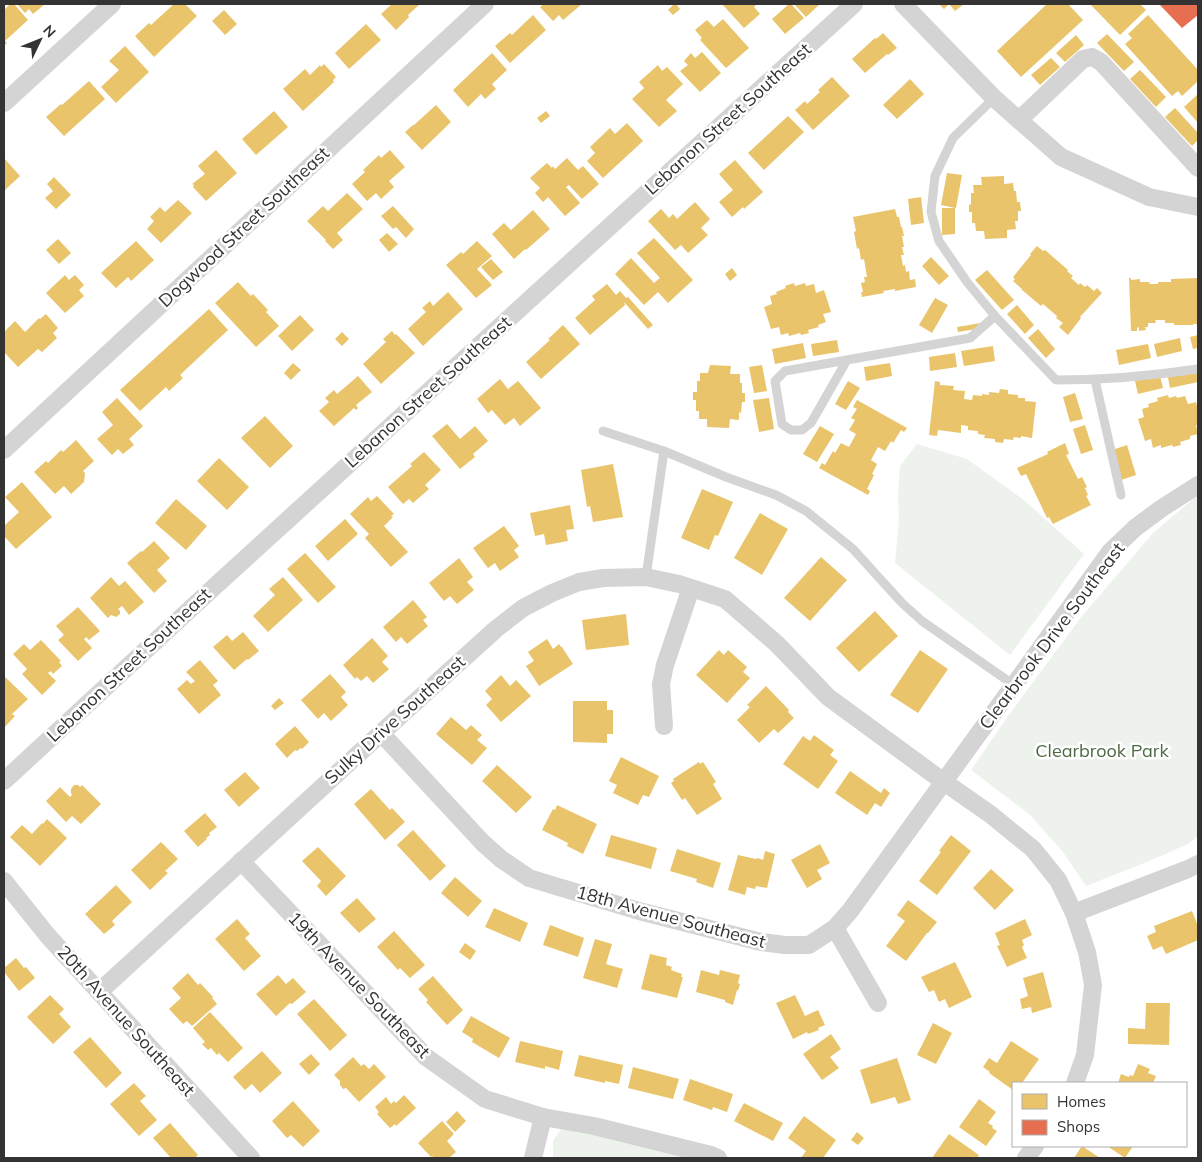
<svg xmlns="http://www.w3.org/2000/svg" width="1202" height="1162" viewBox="0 0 1202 1162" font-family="Mulish,sans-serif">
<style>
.green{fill:#eef2ec}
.homes{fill:#e9c46a}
.shops{fill:#e76f51}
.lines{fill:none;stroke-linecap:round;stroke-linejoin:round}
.lane{stroke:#d4d4d4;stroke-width:9}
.street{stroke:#d4d4d4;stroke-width:18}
.labels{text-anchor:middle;stroke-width:5;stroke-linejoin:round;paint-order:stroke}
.street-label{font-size:18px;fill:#333;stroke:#fff}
.park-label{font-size:18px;fill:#4e6a45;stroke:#fff}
</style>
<rect width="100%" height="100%" fill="#fff"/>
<!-- green -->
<g class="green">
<path d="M917,444l50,15 57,41 60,54 -74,101 -115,-92 4,-45 -1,-21 2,-31z"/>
<path d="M1198,495v341l-10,8 -41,18 -61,24 -23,-34 -33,-37 -59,-45 42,-61 69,-93 71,-83z"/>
<path d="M563,1126l33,4 91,28h-134v-17z"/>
</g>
<!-- homes -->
<g class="homes">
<path d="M10,4h4l14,16 -23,21 2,2 -3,3v-36z"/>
<path d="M17,4h28l-12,10 -4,-5 -4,4z"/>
<path d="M174,4h11l12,12 -43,41 -19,-21 14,-13 2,2z"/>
<path d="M392,4h28l-12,11 1,2 -13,13 -15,-16z"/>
<path d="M544,4h38l-19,16 -4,-5 -6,6 -13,-14z"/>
<path d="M674,4h2l4,5 -7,6 -5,-5z"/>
<path d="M722,4h35l-3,3 6,7 -16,14z"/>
<path d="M789,4h2l13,14 -19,16 -13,-15z"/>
<path d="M794,4h26l-14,13z"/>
<path d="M939,4h25l-9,7 -6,-7 -5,5z"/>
<path d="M1047,4h21l15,16 -62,57 -24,-26z"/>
<path d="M1090,4h50l6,6 -26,25z"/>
<path d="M224,10l13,14 -12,11 -13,-14z"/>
<path d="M533,15l13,15 -36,33 -15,-17 15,-13 2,2z"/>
<path d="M1148,15l50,55v11l-16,15 -4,-5 -6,5 -47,-52 7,-6 -4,-4z"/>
<path d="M723,19l26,29 -23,20 -26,-28 2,-2 -7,-8 12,-10 7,7z"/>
<path d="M366,24l15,16 -32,29 -14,-16z"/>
<path d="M883,33l14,15 -9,7 -1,-1 -22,19 -13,-14 23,-21 1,1z"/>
<path d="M1107,34l27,28 -10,9 -27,-28z"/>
<path d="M1076,35l8,10 -19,17 -9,-9z"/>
<path d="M125,46l24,26 -33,31 -15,-16 18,-17 -10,-9z"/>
<path d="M702,52l19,21 -21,19 -20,-21 8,-6 -4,-4 7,-8 4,5z"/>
<path d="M492,53l15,17 -15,14 4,5 -11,10 -4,-5 -13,13 -15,-17z"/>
<path d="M1051,58l9,9 -20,18 -9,-10z"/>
<path d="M324,64l12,13 -3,3 1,2 -31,29 -20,-22 22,-20 5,6 10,-10 1,2z"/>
<path d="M658,65l4,6 5,-4 16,17 -17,16 11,11 -18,16 -27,-28 12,-11 -5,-6z"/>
<path d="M1140,70l26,27 -10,10 -26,-28z"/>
<path d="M832,77l18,19 -37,34 -18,-20 10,-9 2,3 13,-12 -2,-2z"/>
<path d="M910,79l14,15 -27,25 -14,-14z"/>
<path d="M89,81l16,18 -41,37 -18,-19 15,-13 1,1z"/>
<path d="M1198,94v29l-14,-16z"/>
<path d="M436,105l15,17 -29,28 -17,-18 8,-7h1z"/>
<path d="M1175,108l23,25v7l-6,6 -27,-29z"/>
<path d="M274,111l14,16 -32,28 -14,-16z"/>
<path d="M546,111l4,5 -9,7 -4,-5z"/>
<path d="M788,116l16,16 -40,38 -16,-17z"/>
<path d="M627,123l16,18 -40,37 -16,-17 8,-8 -5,-6 20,-19 5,6z"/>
<path d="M216,150l21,23 -31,28 -13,-14 1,-2 -2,-1 13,-10 -7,-8z"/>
<path d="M390,150l15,17 -16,14 5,6 -13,12 -5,-6 -9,8 -15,-17 13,-12 -2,-2 16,-15 2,3z"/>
<path d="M4,158l16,18 -16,15z"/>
<path d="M567,158l11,12 5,-4 16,18 -17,15 -13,-14 -3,2 14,16 -15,13 -17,-19 -5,5 -8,-9 5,-5 -10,-10 17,-15 5,5 1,-2 2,3z"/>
<path d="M735,160l28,32 -19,17 -1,-2 -11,10 -13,-15 14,-12 -14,-16z"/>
<path d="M947,173l15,2 -6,33h-1v26l-13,1v-27h13l-14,-3z"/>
<path d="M1004,176v8l9,-1 1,8h2l1,11h3l1,9h-3v10h-3l1,8 -9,1v8l-22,1 -1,-8h-8l-1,-8h-3v-11h-3v-7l2,-1v-11h3l-1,-8h9l-1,-8z"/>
<path d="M54,177l17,18 -15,14 -11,-11 8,-7 -6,-7z"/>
<path d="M347,193l16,16 -26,24 6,7 -10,9 -8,-8 1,-1 -19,-19 16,-15 5,5z"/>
<path d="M921,197l3,26 -13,2 -3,-26z"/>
<path d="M178,200l14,13 -31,30 -14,-14 7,-8 -4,-4 10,-10 5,5z"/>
<path d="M695,202l15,17 -9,9 7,7 -20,18 -7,-8 -6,5 -27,-29 13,-12 8,9 4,-4 4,5z"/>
<path d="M393,206l21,23 -8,9 -10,-11 -3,2 -12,-13z"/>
<path d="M895,209l2,8h2l2,10h1l2,9h-2l2,11h-2l2,8h-3l2,11 2,-1 1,7 3,-1 1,9 5,-1 1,8 -21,4v-2l-12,2 1,2 -22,4 -1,-5h2l-2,-9 4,-1 -1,-5h3l-3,-18 -3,1 -2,-12 -2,1 -3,-17 2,-1 -3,-14z"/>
<path d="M533,210l17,19 -24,21 -1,-1 -11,10 -22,-25 12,-11 7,7z"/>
<path d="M387,233l11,11 -9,8 -10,-12z"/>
<path d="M654,238l39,42 -25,23 -10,-11 -14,13 -29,-31 16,-16 23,25 6,-5 -23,-25z"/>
<path d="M58,239l13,14 -12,11 -13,-14z"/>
<path d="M136,241l18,19 -23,21 -3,-4 -12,11 -15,-15z"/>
<path d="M477,241l15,15 -15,13 15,16 -16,13 -30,-33 15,-13 2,2z"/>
<path d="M1037,246l6,5 2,-1 23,20 -1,1 6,5 -2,2 8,7 1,-2 5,4 2,-2 7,6 3,-3 5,5 -22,24 1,1 -13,17 -9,-8 4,-4 -7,-5 1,-2 -14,-12 -2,2 -20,-17h1l-9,-8 2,-2 -2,-2 18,-22 -1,-1z"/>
<path d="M931,257l18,19 -10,9 -17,-19z"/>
<path d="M491,259l12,13 -10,8 -12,-13z"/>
<path d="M732,268l5,7 -7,6 -5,-7z"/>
<path d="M987,270l27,30 -12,10 -27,-30z"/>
<path d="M65,275l4,5 6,-5 9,10 -5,5 5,6 -19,17 -19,-20z"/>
<path d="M1129,278h2v2l9,-1v3h9l1,2h8v-2h13v-3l27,-1v46h-5v1h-19v-2h-9v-3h-10l1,3h-8v4h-3l1,3 -7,1v-4l-2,1v3h-6z"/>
<path d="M238,282l13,14 2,-2 15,16 -2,2 13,14 -23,21 -41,-44z"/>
<path d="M794,283l1,3 10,-3 1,3 8,-2 2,9 8,-3 7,22 -8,2 3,8 -8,3 1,2 -11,3 1,3 -8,2 -1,-2 -11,3 -1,-3 -7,2 -2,-8 -8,2 -7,-22 8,-3 -2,-8 7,-2 -1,-2 10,-4 -1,-2z"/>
<path d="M607,284l9,11 4,-4 6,7 2,-1 25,28 -5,4 -24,-27 1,3 -35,30 -15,-17 20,-18 -3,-4z"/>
<path d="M448,292l15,17 -40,37 -15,-17 18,-17 -4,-4 8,-7 3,5z"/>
<path d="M935,298l13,7 -16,28 -13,-8z"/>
<path d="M1017,305l17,20 -9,9 -18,-20z"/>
<path d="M209,309l19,21 -48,45 3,3 -14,13 -3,-4 -26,24 -20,-21z"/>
<path d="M46,314l12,14 -5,5 4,5 -15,14 -4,-3 -20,18 -14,-15 1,-2 -1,-18 11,-11 10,11 14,-14 1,1z"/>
<path d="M300,315l14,15 -22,21 -14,-15z"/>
<path d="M981,323l1,5 -24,4 -1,-5z"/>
<path d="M563,325l17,19 -39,35 -15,-17 24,-22 -2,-1z"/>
<path d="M1038,329l17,20 -9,9 -18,-20z"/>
<path d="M392,331l3,4 1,-1 19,19 -34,31 -18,-20 23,-22 -3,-3z"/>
<path d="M342,332l7,7 -7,7 -7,-7z"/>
<path d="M1198,335v13l-5,1 -3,-12z"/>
<path d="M1180,338l2,13 -25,6 -3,-13z"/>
<path d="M837,340l2,12 -26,4 -2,-12z"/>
<path d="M803,343l3,15 -31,6 -3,-15z"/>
<path d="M1148,344l3,14 -32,7 -3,-15z"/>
<path d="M993,346l2,15 -31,5 -3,-15z"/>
<path d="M955,353l2,14 -27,4 -1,-14z"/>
<path d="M293,363l8,7 -10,10 -7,-7z"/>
<path d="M890,363l2,13 -26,5 -2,-14z"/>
<path d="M710,365l21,1 -1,8h10v9h2v10h3v9h-3l-1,11 -2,-1v8l-9,-1 -1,9 -22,-1v-8h-8v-8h-3v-11h-3v-8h4v-11h3v-8h8z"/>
<path d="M762,365l5,26 -13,2 -5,-26z"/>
<path d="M1198,366v16l-28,6 -3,-15z"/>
<path d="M358,376l14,16 -16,13 2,3 -2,2 -2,-2 -20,18 -15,-15 10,-9 -4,-4 9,-8 3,4z"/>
<path d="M1160,376l3,12 -25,6 -3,-13z"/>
<path d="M500,379l8,10 10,-8 23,27 -21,18 -6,-8 -9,7 -13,-15 -4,3 -11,-14z"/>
<path d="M848,381l12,7 -14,22 -11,-6z"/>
<path d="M935,381l5,1v3l14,1 -1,4 12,1 -1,8 8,1 1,-5 9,1v-2l7,1v-3l10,1 1,-4 8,1v4l10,1v3h7v3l11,1 -4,36 -11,-2v2l-7,-1 -1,3 -9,-1 -1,4 -8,-1v-3l-11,-1 1,-3 -7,-1v-3l-10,-1v-4l-7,-1v8l-23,-3 -1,6 -8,-1z"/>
<path d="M1075,393l8,26 -13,3 -7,-25z"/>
<path d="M1168,395l1,3 7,-2 1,2 8,-2 3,8 8,-2 2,8v15h-2l2,9 -8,2v3l-10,3 1,3 -8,2 -1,-2 -11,3v-3l-8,3 -2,-9 -6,2 -7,-22 6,-2 -2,-8 7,-2 -1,-3 10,-3 -1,-3z"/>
<path d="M117,398l26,28 -14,13 5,6 -11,9 -5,-5 -6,6 -15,-16 16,-14 -11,-13z"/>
<path d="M769,398l5,31 -15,3 -6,-32z"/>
<path d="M857,400l50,28 -3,4 -3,-2 -8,13 -2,-2 -6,10 -7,-4 -7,13 6,4 -5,10 2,1 -7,14 3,2 -2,4 -49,-27 3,-5 3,2 8,-14 2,2 6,-10 8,4 7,-13 -7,-4 6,-10 -4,-2 6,-9 -4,-2z"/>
<path d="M265,416l28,30 -23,22 -29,-30z"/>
<path d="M447,424l13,15 15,-13 13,15 -15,13 2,3 -15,12 -28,-33z"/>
<path d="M1085,425l8,25 -12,4 -8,-25z"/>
<path d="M820,426l14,8 -17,28 -14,-8z"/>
<path d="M76,440l18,21 -11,10 2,2 -1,9 -13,12 -7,-8 -9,8 -21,-22 12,-11 2,2 13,-13 2,2z"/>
<path d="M1065,443l4,11 -3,1 12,24 4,-2 5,10 -2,1 3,7 -2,1 5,9 -38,19 -4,-7 -2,1 -21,-44 -5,2 -4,-8 31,-14 -1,-2z"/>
<path d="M1127,445l9,30 -15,5 -9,-30z"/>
<path d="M424,452l17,18 -16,15 4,4 -16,14 -4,-4 -6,5 -15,-17 24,-21 -2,-2z"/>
<path d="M219,458l30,29 -22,23 -30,-29z"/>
<path d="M613,464l10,53 -30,5 -3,-16 -3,1 -6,-37z"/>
<path d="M22,482l30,35 -36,32 -12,-13v-10l15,-14 -14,-15z"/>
<path d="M702,489l31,13 -15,34 -3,-1 -6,15 -28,-12z"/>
<path d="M377,496l17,18 -3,2 2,1 -9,9 24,26 -17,15 -26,-29 4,-4 -19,-20 18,-17 3,4z"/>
<path d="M176,499l31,27 -21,24 -31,-27z"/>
<path d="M570,505l4,24 -8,1 2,11 -22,4 -2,-11 -9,2 -5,-23z"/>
<path d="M760,513l28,16 -26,46 -28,-17z"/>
<path d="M345,519l13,15 -30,27 -13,-15z"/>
<path d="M504,526l15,20 -5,4 5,7 -19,14 -5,-8 -7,5 -15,-20z"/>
<path d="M154,541l16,17 -13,12 10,11 -13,12 -27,-30 14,-12 1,1z"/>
<path d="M305,553l31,34 -18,16 -31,-34z"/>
<path d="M821,557l26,23 -37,41 -26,-23z"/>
<path d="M459,558l14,19 -6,5 7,8 -17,14 -7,-8 -6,5 -15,-18z"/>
<path d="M111,577l8,9 6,-5 19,21 -15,13 -7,-9 -4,3 2,2v3l-4,3 -5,-2 -3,3 -18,-20z"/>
<path d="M283,577l20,23 -35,32 -15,-16 22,-21 -6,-6z"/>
<path d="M413,600l14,17 -4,3 5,6 -21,18 -6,-7 -5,5 -13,-15z"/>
<path d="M78,607l22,24 -11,9 -3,-3 -2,2 8,9 -14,13 -20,-21 6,-5 -8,-9z"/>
<path d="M875,611l23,25 -39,36 -23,-24z"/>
<path d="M626,614l3,31 -43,5 -4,-30z"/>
<path d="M243,632l16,19 -11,9 -1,-1 -13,11 -21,-23 14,-12 5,6z"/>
<path d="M372,638l16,18 -6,6 7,7 -16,14 -6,-7 -6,5 -4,-4 -2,2 -12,-14z"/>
<path d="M547,639l6,10 6,-5 2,3h1l11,17 -34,22 -13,-20 8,-5 -6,-9z"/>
<path d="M41,640l20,21 -2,1 3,4 -9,8 -2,-3 -3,2 8,8 -14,14 -20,-21 5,-5 -14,-15 11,-10 6,6z"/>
<path d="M719,650l5,5 4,-5 19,17 -4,5 7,6 -23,25 -31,-28z"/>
<path d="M920,650l28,19 -30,44 -28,-18z"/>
<path d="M200,660l18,21 -5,4 8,10 -22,19 -22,-25 10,-9 4,4 4,-3 -9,-9z"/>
<path d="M330,674l16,18 -5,5 7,8 -17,16 -7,-8 -6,6 -17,-19z"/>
<path d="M501,675l9,11 6,-6 15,16 -30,26 -15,-17 6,-6 -7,-8z"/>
<path d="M4,676l24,23 -16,15 3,2 -11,12z"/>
<path d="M766,686l23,24 -1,2 6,6 -16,15 -4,-4 -15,14 -22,-23 13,-13 -3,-2z"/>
<path d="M279,698l5,5 -9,7 -4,-4z"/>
<path d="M573,701h34v9h6v24h-6v9l-34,-1z"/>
<path d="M451,717l15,13 5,-5 11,10 -5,5 10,8 -15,17 -36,-31z"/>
<path d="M295,726l14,16 -7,7 -1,-1 -4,3 -2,-1 -8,8 -12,-14z"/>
<path d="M814,735l20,15 -4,5 8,6 -20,28 -35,-25 20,-28 7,5z"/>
<path d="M621,757l38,19 -10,21 -6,-2 -5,10 -25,-12 4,-8 -8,-4z"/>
<path d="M699,762l1,2 3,-2 13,20 -3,2 9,15 -25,16 -12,-17 -3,2 -11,-17 3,-2 -1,-2z"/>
<path d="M497,765l35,32 -16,16 -34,-32z"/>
<path d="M850,771l31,22 3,-5 6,5 -9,14 -6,-4 -8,12 -32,-22z"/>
<path d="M245,772l15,16 -21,19 -15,-17z"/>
<path d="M74,785h4l2,2 2,-2 19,19 -20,20 -9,-8 -6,6 -20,-21 14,-14 10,10 2,-2 -1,-2v-4z"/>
<path d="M371,789l19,21 2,-2 13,14 -20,18 -31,-36z"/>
<path d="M557,805l40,19 -14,30 -16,-8 1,-3 -26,-13 11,-21 2,1z"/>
<path d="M205,813l12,14 -8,6 1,2 -4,3 1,1 -9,8 -14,-16z"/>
<path d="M47,819l20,19 -27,28 -30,-29 12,-12 10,9 10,-11 1,1z"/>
<path d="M413,830l33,36 -16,15 -33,-36z"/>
<path d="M611,835l46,13 -6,21 -46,-13z"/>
<path d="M951,835l20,16 -34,44 -18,-14 22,-29 -2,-1z"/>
<path d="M161,842l17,17 -13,12 3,2 -18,17 -19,-20z"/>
<path d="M820,844l10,19 -13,7 5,9 -15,9 -16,-28z"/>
<path d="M318,847l28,29 -20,20 -9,-10 4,-5 -19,-20z"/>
<path d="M677,849l44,14 -8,25 -17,-6 1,-3 -27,-8z"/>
<path d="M765,851l10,3 -8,34 -11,-2 -1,3 -8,-2 -2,8 -17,-5 10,-35 18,4 2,-1 5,2z"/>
<path d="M991,869l23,21 -19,20 -22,-22z"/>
<path d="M455,877l27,24 -14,16 -27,-24z"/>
<path d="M116,885l16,17 -20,19 3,4 -11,9 -19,-20z"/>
<path d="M357,898l19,21 -17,14 -19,-20z"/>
<path d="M908,900l29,22 -9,11h-1l-21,28 -20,-15 19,-25 -8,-6z"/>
<path d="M494,908l34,15 -8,19 -35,-15z"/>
<path d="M1192,911l6,15v14l-32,14 -4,-8 -9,4 -6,-14 9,-4 -2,-6z"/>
<path d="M237,919l13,15 -5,4 16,18 -17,15 -29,-32z"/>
<path d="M1025,919l7,16 -10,5 2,5 -2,2 5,11 -20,9 -10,-21 3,-1 -5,-12z"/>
<path d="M550,925l34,13 -6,19 -35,-12z"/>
<path d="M394,931l31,34 -15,13 -10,-10 -2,2 -21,-23z"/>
<path d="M595,939l17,5 -6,20 17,5 -6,19 -34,-10z"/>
<path d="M465,943l11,8 -6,9 -11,-8z"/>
<path d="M650,954l17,4 -1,7 6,2 -1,3 11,4 -1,3h2l-6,21 -36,-9z"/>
<path d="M16,958l8,10 2,-1 9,11 -16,13 -15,-19v-4z"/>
<path d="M955,962l17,35 -23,11 -4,-9 -6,3 -5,-12 -5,2 -8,-15z"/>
<path d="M701,970l18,5 1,-5 20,5 -2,8 2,1 -2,7 -1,-1 -4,15 -8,-3v-2l-29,-8z"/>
<path d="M1043,972l9,35 -20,6 -1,-6 -9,2 -2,-10 8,-3 -5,-18z"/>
<path d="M188,973l10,12 2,-2 13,14 -1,1 5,6 -25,22 -5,-5 -4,3 -14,-15 12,-11 -9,-10z"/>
<path d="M278,975l8,9 7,-6 13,14 -14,12 -2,-1 -14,13 -20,-22z"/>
<path d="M433,976l30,34 -16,15 -21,-23 2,-2 -10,-11z"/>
<path d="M50,995l14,14 -5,5 12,13 -18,17 -26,-27z"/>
<path d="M795,995l10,21 13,-6 7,15 -7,3 1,2 -11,4 -1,-2 -14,7 -17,-36z"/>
<path d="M314,999l33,36 -17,16 -33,-37z"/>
<path d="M1146,1003h24l-1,42 -41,-1v-16l17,1z"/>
<path d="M210,1012l33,36 -15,14 -9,-9 -2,2 -6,-7 -3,2 -6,-6 3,-2 -12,-14z"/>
<path d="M471,1016l39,22 -11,20 -27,-16 1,-3 -11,-7z"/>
<path d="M933,1023l19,10 -16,31 -19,-9z"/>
<path d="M831,1034l10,15 -11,8 9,11 -17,12 -19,-26z"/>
<path d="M90,1037l32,36 -16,15 -33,-36z"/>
<path d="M520,1041l43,10 -4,19 -14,-4v3l-30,-7z"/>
<path d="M1011,1041l28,18 -17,24h-9v7l-24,-17 1,-1 -7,-5 6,-9 8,5z"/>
<path d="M262,1051l20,22 -22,20 -8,-9 -7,6 -12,-13z"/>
<path d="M311,1054l9,10 -11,11 -10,-11z"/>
<path d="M579,1055l44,10 -4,19 -14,-3v2l-31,-7z"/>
<path d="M353,1057l8,9 3,-2 5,5 5,-5 12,13 -27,25 -13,-14 -3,1 -3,-4v-4l-6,-6z"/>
<path d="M897,1058l14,42 -13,4 -3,-7 -24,7 -11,-34z"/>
<path d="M1138,1064l12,5 -2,4 8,3 -3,7h-35l3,-9 8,3 1,-2 3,1z"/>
<path d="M633,1067l46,12 -6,20 -45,-11z"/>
<path d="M690,1079l43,15 -6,18 -14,-5 -1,3 -29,-10z"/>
<path d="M134,1083l12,13 -6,5 17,19 -18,16 -29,-32z"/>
<path d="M404,1095l12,13 -20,18 -1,-2 -5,4 -13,-14 2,-2 -4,-5 11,-10 5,7 3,-3 2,2z"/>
<path d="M979,1099l17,13 -8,11 5,3 -1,2 5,3 -11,15 -27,-19z"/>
<path d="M293,1101l27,30 -17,16 -12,-12 -4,3 -15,-17z"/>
<path d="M744,1103l39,20 -10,18 -39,-20z"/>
<path d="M457,1111l9,10 -11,11 -9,-10z"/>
<path d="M804,1116l32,24 -13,18h-22l5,-7 -18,-13z"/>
<path d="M442,1121l12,13 -7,7 9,11 -7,6h-15l-2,-2 -1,1 -13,-14z"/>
<path d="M170,1123l28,32 -3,3h-24l-18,-20z"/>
<path d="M857,1132l7,6 -6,7 -7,-5z"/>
<path d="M949,1134l30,21 -2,3h-45z"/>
<path d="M1082,1146l18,12h-26z"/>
<path d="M1107,1146h26l-8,12z"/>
</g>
<!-- shops -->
<path class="shops" d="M1159,4h39v11l-16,13z"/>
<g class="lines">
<!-- lane -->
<g class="lane">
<path d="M994,98l-41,40 -18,38 -4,36 8,29 28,41 28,34"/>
<path d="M847,360l-36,63 -9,7h-11l-9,-6 -7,-43 10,-10 185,-33 25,-22 61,64c47,0 95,-4 142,-11"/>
<path d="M1095,380l26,115"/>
<path d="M603,431l61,20 62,26 50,18 30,16 47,38 49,54 20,18 92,64"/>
<path d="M646,577l18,-126"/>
</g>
<!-- street -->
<g class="street">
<path d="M903,4l91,94 67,59 88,40 49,10"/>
<path d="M4,103l108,-99"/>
<path d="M1019,120l64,-61 9,-2 9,5 97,106"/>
<path d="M4,450l481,-446"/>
<path d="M664,726l-3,-42 4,-19 26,-77"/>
<path d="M381,733l102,110 18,16 28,19 23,7 87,26 122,31 24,3h24l26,-17 15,-17 164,-226 96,-133 25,-24 27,-20 36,-23"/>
<path d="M4,781l209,-193 641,-584"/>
<path d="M241,861l185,196 59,42 58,18 51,9 117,29 7,3"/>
<path d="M4,881l44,55 203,222"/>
<path d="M1074,913l114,-44 10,-5"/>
<path d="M835,928l43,75"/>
<path d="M99,992l292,-268 105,-95 27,-21 29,-15 27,-11 24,-4 43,-1 33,7 46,15 52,45 51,53 116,85 46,32 43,35 25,31 16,33 13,39 6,33 -8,70 -10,28"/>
<path d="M533,1158l10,-41"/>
<path d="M1026,1158l9,-12"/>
</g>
</g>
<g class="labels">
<!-- street labels -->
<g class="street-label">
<text transform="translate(728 119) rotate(-42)" y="6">Lebanon Street Southeast</text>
<text transform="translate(244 227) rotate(-43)" y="6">Dogwood Street Southeast</text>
<text transform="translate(428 392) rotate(-42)" y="6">Lebanon Street Southeast</text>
<text transform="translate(1052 636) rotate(-53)" y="6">Clearbrook Drive Southeast</text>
<text transform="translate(129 665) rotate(-43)" y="6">Lebanon Street Southeast</text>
<text transform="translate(395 720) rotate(-42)" y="6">Sulky Drive Southeast</text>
<text transform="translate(671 917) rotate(15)" y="6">18th Avenue Southeast</text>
<text transform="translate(359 985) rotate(46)" y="6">19th Avenue Southeast</text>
<text transform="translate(126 1021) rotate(48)" y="6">20th Avenue Southeast</text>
</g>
<!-- park labels -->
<g class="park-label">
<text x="1102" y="757">Clearbrook Park</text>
</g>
</g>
<!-- border -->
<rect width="1202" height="1162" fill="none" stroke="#333333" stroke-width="10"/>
<!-- legend -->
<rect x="1012" y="1082" width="175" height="65" fill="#ffffff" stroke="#adadad"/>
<rect x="1022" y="1094" width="25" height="15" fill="#e9c46a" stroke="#adadad"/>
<text x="1057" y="1107" font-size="15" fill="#333333">Homes</text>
<rect x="1022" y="1120" width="25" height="15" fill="#e76f51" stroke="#adadad"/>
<text x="1057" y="1132" font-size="15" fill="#333333">Shops</text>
<!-- north arrow -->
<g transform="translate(40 40) rotate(47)" stroke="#ffffff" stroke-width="4" paint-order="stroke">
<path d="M0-4L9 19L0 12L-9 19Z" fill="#333333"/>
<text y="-8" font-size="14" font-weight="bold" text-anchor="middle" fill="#333333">N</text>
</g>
</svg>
